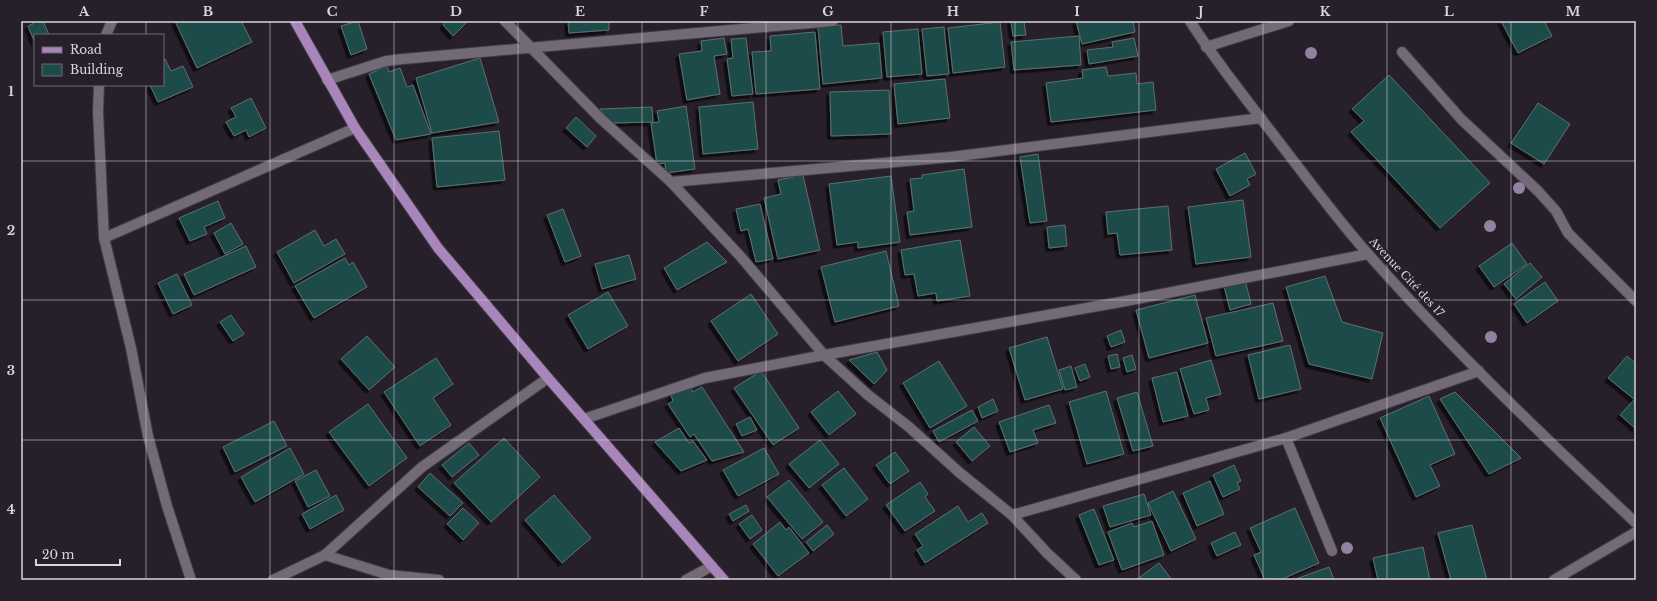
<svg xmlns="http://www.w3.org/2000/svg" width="1657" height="601" viewBox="0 0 1657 601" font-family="'Libre Baskerville',serif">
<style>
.building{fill:#1c4c4a;stroke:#5e706f;filter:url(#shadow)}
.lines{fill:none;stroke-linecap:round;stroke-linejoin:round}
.minor-casing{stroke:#403b43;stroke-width:12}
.major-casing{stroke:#403b43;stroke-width:12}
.minor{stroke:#726a77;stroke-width:10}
.major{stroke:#a885bb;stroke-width:10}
.tree{fill:#9481a0}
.grid{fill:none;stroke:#d9d5dc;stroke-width:1;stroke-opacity:0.55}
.labels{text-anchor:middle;stroke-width:4;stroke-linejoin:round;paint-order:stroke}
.street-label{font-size:11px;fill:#d9d5dc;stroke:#27202b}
.neatline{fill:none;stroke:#d9d5dc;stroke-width:1.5}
.grid-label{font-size:13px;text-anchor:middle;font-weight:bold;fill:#d9d5dc}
</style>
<defs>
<filter id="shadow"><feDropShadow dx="-3.5" dy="3.5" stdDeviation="0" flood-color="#0009"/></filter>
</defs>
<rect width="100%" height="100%" fill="#27202b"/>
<!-- building -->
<g class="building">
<path d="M31,21h12l6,14h-14v8l-7,-17 5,-2z"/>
<path d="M175,21h66l11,21 -55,26z"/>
<path d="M358,21l9,28 -16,6 -10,-29z"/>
<path d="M446,21h22l-15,15 -10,-11z"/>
<path d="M568,21h41v9l-40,3z"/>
<path d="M1011,21h13l2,14 -13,1z"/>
<path d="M1076,21h57l2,11 -53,12z"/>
<path d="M1501,21h43l8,15 -34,17z"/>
<path d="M1000,22l5,45 -52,6 -5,-45z"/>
<path d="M841,25l2,21 36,-3 3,35 -59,6 -5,-57z"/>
<path d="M944,27l5,47 -22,2 -5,-47z"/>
<path d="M918,29l4,45 -35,3 -4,-45z"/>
<path d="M815,32l5,57 -64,5 -4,-42 19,-1 -1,-15z"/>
<path d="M1079,36l2,29 -67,5 -3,-28z"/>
<path d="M724,38l3,16 -13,2 6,38 -33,6 -8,-46 23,-3 -1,-10z"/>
<path d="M746,38l7,56 -21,2 -5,-37 6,-1 -2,-19z"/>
<path d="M1134,38l4,18 -49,8 -2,-14 26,-3 -1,-5z"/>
<path d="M480,58l19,64 -67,11 -16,-55z"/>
<path d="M165,59l6,12 12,-5 10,21 -35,15 -8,-17h13v-25z"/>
<path d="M387,66l2,6 11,-4 7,19 6,-2 18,49 -35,6 -27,-66z"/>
<path d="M1106,67l2,9 28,-3 1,11 16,-2 3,28 -105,12 -5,-39 37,-5 -1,-8z"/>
<path d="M1389,75l101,108 -50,45 -89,-96 13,-11 -12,-12z"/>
<path d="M945,79l5,39 -52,6 -4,-40z"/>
<path d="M889,90l2,44 -60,2 -1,-44z"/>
<path d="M251,98l15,30 -17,9 -3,-7 -12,6 -8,-14 10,-5 -5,-9z"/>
<path d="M753,102l5,47 -55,5 -4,-47z"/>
<path d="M1538,103l32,21 -26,40 -33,-21z"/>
<path d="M686,106l9,63 -29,4 -1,-10 -8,1 -6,-41 8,-1 -2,-11z"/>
<path d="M652,107l1,15 -42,1 -11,-14z"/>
<path d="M576,117l20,19 -9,11 -21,-19z"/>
<path d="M499,131l6,49 -68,7 -5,-49z"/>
<path d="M1245,153l11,21 -9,5 3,6 -20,11 -14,-27z"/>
<path d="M1038,154l9,67 -17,2 -10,-66z"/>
<path d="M964,169l8,58 -62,8 -3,-23 7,-1 -4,-32 12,-1v-3z"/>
<path d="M803,175l17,75 -42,9 -14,-61 17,-4 -3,-14z"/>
<path d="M891,176l9,66 -42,6v-6l-21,3 -8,-61z"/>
<path d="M1243,200l8,57 -55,7 -8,-57z"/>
<path d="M218,201l7,17 -21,9 3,7 -17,7 -11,-23z"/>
<path d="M760,204l13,55 -17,3 -8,-33 -7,2 -5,-22z"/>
<path d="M1168,206l4,44 -52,5 -3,-22 -9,1 -2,-22z"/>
<path d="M563,209l18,47 -16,6 -18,-47z"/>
<path d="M231,223l12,21 -18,10 -11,-21z"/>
<path d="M1065,225l2,21 -18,2 -2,-21z"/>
<path d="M315,230l9,16 12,-7 9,15 -51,29 -17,-31z"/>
<path d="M960,240l10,56 -33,5 -1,-8 -18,3 -4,-22 -9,1 -4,-25z"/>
<path d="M707,242l20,20 -50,28 -13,-22z"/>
<path d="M1512,243l15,21 -33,23 -15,-21z"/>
<path d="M246,246l10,21 -62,28 -10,-21z"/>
<path d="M886,251l13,55 -64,16 -14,-55z"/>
<path d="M629,255l7,24 -34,10 -7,-25z"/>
<path d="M345,258l4,7 4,-3 14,25 -53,31 -19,-32z"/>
<path d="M1530,263l12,14 -26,22 -12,-15z"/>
<path d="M177,274l15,31 -19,9 -15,-31z"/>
<path d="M1325,276l17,46 41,11 -11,46 -63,-15 -23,-77z"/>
<path d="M1245,280l6,24 -21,6 -6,-24z"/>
<path d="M1545,282l13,19 -31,22 -13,-19z"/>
<path d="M608,292l20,34 -40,23 -20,-34z"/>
<path d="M751,294l27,40 -40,27 -27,-40z"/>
<path d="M1195,295l13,48 -59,15 -13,-48z"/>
<path d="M1273,303l10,38 -67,15 -10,-38z"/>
<path d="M231,315l13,19 -11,7 -13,-19z"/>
<path d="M1121,330l4,12 -14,5 -4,-11z"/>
<path d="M367,336l28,31 -26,23 -28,-31z"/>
<path d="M1047,337l16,52 -38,11 -16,-52z"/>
<path d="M1290,345l11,44 -42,10 -11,-44z"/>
<path d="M877,352l10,18 -13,14 -25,-24z"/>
<path d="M1117,354l3,13 -9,2 -3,-13z"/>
<path d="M1132,355l4,14 -9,3 -4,-14z"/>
<path d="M1627,356l9,8v34l-1,2 -27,-22z"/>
<path d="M436,358l17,26 -20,14 18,27 -31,21 -36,-54z"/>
<path d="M1211,360l10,34 -15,4 3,12 -15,4 -14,-45z"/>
<path d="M939,361l28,45 -37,22 -27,-45z"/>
<path d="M1085,364l5,13 -10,4 -5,-13z"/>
<path d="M1071,366l6,21 -12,3 -6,-20z"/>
<path d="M761,371l38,57 -26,17 -39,-57z"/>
<path d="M1177,372l11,44 -25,6 -11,-44z"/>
<path d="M690,387l3,5 9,-5 42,65 -32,9 -18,-27 -4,3 -22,-33 5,-3 -2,-6z"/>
<path d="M838,391l18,23 -27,21 -18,-23z"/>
<path d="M1106,391l18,63 -37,10 -18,-62z"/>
<path d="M1137,392l16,54 -20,5 -16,-53z"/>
<path d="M1455,392l66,66 -32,16 -49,-75z"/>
<path d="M1429,396l26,58 -25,11 10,21 -24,11 -36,-79z"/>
<path d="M993,399l5,12 -16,7 -4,-11z"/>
<path d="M1634,400l2,2v27l-16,-14z"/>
<path d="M368,404l39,54 -38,28 -40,-54z"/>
<path d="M1049,405l7,18 -23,7 5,13 -28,9 -11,-30z"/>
<path d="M972,410l6,11 -39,21 -6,-11z"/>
<path d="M750,417l7,13 -15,6 -6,-12z"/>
<path d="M274,421l13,25 -52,26 -12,-25z"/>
<path d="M974,427l16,19 -18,15 -16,-19z"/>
<path d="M679,428l10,15 4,-2 14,19 -26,11 -26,-29z"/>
<path d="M504,438l36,39 -49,45 -37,-39z"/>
<path d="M820,440l19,24 -30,24 -20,-24z"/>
<path d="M469,443l10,12 -27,22 -10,-12z"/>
<path d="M290,448l14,26 -49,28 -14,-25z"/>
<path d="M764,448l15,26 -41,22 -15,-26z"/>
<path d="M895,452l14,19 -19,13 -14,-19z"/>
<path d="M1234,465l7,16 -4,2 3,6 -17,8 -10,-22z"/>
<path d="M844,468l24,31 -22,17 -24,-31z"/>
<path d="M316,470l14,26 -22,11 -13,-26z"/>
<path d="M430,473l33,30 -13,13 -32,-29z"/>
<path d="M789,480l34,42 -21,17 -35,-42z"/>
<path d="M1210,481l14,33 -27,12 -14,-33z"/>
<path d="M920,482l8,12 -3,3 10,14 -30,20 -19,-26z"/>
<path d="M1173,491l23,48 -25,12 -23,-48z"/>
<path d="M1144,494l7,21 -41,12 -7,-21z"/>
<path d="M336,495l8,15 -34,19 -8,-15z"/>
<path d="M554,495l37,43 -29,25 -37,-43z"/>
<path d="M746,505l3,6 -16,10 -4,-7z"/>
<path d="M958,506l10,16 14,-9 6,10 -63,40 -8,-13 6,-4 -8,-12z"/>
<path d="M463,508l16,15 -16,17 -16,-16z"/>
<path d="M1295,508l24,55 -39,17h-15l-11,-25 7,-3 -11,-24z"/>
<path d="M1094,509l20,51 -15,5 -20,-50z"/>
<path d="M752,515l10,15 -12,9 -11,-15z"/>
<path d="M1152,521l12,34 -42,15 -14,-38 24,-9 2,4z"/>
<path d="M780,522l6,8 3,-3 20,26 -31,23 -25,-32z"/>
<path d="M827,525l7,9 -21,17 -7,-9z"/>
<path d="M1472,525l15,55h-36l-13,-47z"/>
<path d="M1235,532l6,13 -24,11 -6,-13z"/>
<path d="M1423,547l7,33h-52l-5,-22z"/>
<path d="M1159,563l13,17h-36z"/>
<path d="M1329,567l5,13h-41z"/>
</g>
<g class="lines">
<!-- minor casing -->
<g class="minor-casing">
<g id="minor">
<path d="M505,21l95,97 71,64 70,75 83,98 44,40 41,32 51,46 52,42 35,38 29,27"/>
<path d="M1190,21c26,41 57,79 86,117 30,39 60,80 93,117 83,94 175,182 267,268"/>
<path d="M106,35l6,-14"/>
<path d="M1206,47l83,-26"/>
<path d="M1402,52l59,67 77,72 18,20 12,22 68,68"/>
<path d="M327,80l59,-19 17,-2 430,-38"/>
<path d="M99,85l-1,27 6,126 27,110 17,88 19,70 24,74"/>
<path d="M671,182l280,-25 310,-39"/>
<path d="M104,238l251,-110"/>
<path d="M584,419l121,-41 119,-23 302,-54 242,-47"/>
<path d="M1286,438l46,113"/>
<path d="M1012,515l274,-77 193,-67"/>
<path d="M325,555l64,20 50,5"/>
<path d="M273,580l52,-25 97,-88 126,-89"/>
<path d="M686,580l26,-14"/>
<path d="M1554,580l82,-48"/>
</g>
</g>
<!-- major casing -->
<g class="major-casing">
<path id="major" d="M295,21l60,107 83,120 110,130 176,202"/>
</g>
<!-- minor -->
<use href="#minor" class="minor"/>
<!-- major -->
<use href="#major" class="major"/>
</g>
<!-- trees -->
<g class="tree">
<circle cx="1311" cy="53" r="6"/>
<circle cx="1519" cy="188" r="6"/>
<circle cx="1490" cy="226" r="6"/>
<circle cx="1491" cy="337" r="6"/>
<circle cx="1347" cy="548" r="6"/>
</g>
<!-- grid -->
<path class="grid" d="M146,21v14M270,21v559M394,21v559M518,21v559M642,21v559M766,21v559M891,21v559M1015,21v559M1139,21v559M1263,21v559M1387,21v559M1511,21v559M146,85v495M21,161h1615M21,300h1615M21,440h1615"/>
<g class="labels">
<!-- street labels -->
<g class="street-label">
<text transform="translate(1407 277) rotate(47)" y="4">Avenue Cité des 17</text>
</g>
</g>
<!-- border -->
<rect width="1657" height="601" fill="none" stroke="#27202b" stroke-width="44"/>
<!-- legend -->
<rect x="34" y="34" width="130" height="52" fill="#27202b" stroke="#6e6872"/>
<rect x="42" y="47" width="20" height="6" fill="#a885bb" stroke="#6e6872"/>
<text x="70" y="54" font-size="12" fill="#d9d5dc">Road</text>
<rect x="42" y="64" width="20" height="12" fill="#1c4c4a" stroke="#6e6872"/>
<text x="70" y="74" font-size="12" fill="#d9d5dc">Building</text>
<!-- scale -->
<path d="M36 559v6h84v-6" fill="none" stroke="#d9d5dc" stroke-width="2"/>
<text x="42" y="559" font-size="12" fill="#d9d5dc" stroke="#27202b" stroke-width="3" paint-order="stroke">20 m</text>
<rect x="22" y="22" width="1613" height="557" class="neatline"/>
<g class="grid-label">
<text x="84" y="16">A</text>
<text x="208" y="16">B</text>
<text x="332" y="16">C</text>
<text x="456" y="16">D</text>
<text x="580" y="16">E</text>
<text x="704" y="16">F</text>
<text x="828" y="16">G</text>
<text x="953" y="16">H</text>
<text x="1077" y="16">I</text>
<text x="1201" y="16">J</text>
<text x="1325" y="16">K</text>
<text x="1449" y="16">L</text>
<text x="1573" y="16">M</text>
<text x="11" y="96">1</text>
<text x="11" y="235">2</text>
<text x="11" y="375">3</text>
<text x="11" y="514">4</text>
</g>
</svg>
